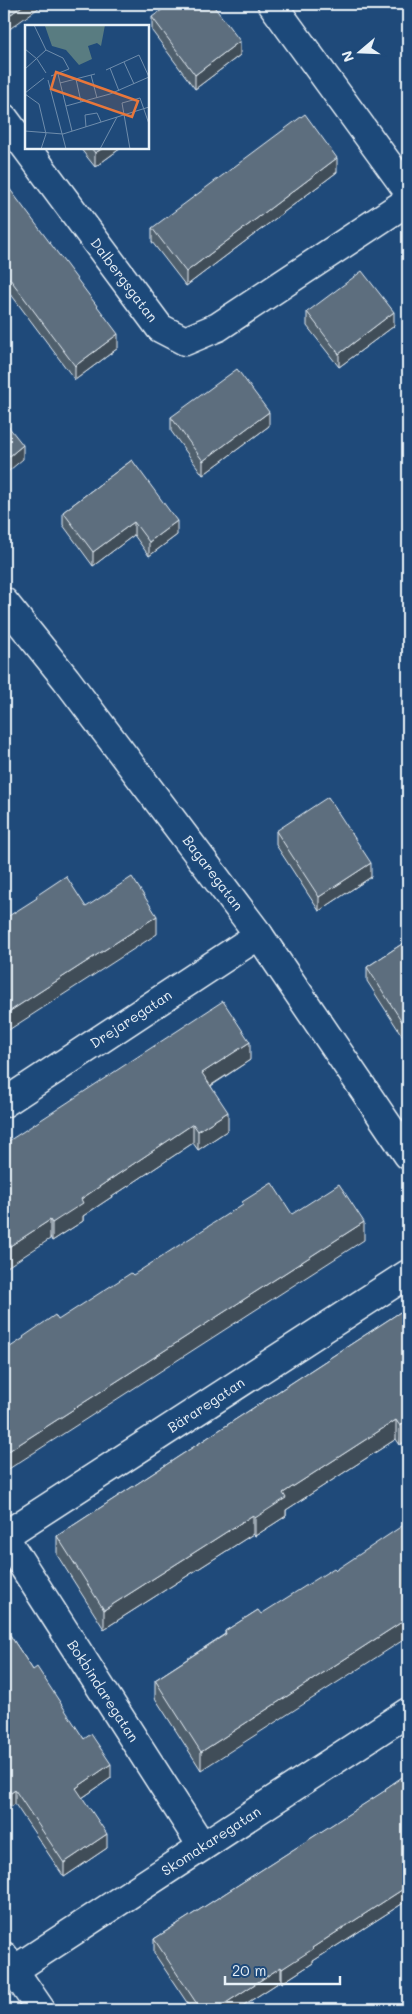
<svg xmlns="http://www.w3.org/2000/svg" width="412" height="2014" viewBox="0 0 412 2014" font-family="Mali,sans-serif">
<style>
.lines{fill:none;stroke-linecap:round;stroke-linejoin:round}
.street-casing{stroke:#e8f1f8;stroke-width:31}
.street{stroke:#1f4a7a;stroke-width:28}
.wall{fill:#505f6c;stroke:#e8f1f8}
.shaded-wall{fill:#414d58;stroke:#e8f1f8}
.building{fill:#5d6e7e;stroke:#e8f1f8}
.labels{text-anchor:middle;stroke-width:4;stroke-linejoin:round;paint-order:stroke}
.street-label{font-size:14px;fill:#e8f1f8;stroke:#1f4a7a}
.inset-road{fill:none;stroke:#6f8dac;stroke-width:1}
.view{fill:#e8773b;fill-opacity:0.15;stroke:#e8773b;stroke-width:2.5}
.inset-edge{fill:none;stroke:#e8f1f8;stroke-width:2.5}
</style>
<rect width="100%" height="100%" fill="#1f4a7a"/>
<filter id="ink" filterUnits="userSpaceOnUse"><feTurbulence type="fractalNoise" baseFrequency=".02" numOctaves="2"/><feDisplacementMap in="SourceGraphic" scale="10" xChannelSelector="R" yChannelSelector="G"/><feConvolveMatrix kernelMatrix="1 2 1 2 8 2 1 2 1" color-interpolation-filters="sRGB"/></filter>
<g filter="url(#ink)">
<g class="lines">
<!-- street casing -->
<g class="street-casing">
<g id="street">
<path d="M272,4l136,187"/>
<path d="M4,118l156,210 25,13 33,-14 190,-126"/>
<path d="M4,602l62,77 193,256 149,220"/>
<path d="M4,1103l255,-168"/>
<path d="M4,1536l404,-262"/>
<path d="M4,1536l198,310"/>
<path d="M4,1956l37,54"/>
<path d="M14,1970l394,-258"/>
</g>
</g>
<!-- street -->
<use href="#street" class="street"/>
</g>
<!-- wall -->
<g class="wall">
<path d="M152,17l88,38 -45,34 -43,-58z"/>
<path d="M80,148h41l-26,19z"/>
<path d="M337,172l-151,114 -34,-44v-14z"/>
<path d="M4,186l114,162 -43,32 -71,-95z"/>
<path d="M307,312l87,14 -55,41 -32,-41z"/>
<path d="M171,417l98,9 -66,49 -32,-44z"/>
<path d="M132,460l45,75 -28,21 -15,-21 -41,31 -30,-41v-13z"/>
<path d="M276,831l95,46 -52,34 -43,-66z"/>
<path d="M408,940v105l-41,-64v-14z"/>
<path d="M250,1060l-39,26 17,44 -30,20 -5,-7 -110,73v5l-31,20 -48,-97z"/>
<path d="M408,1307l-8,138 -4,-6 -110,71v6l-31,20 -2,-2 -149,95 -47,-74v-19z"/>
<path d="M258,1610l-57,160 -46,-72v-18l70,-46v-3z"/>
<path d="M4,1626l29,44 51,69 27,39 -29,20 25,50 -43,29 -49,-73 -4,3 -7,-11z"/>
<path d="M408,1773v127l-95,61v2l-31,20 -1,-2 -45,29h-44l-38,-57v-14l231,-148v-2z"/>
</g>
<!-- shaded-wall -->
<g class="shaded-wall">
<path d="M25,4h19l-40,29v-14z"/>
<path d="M240,41v14l-45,34v-14z"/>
<path d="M103,148h18l-26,19v-14z"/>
<path d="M337,158v14l-151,114v-14z"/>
<path d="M394,312v14l-55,41v-13z"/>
<path d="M118,334v14l-43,32v-14z"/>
<path d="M269,412v14l-66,49v-14z"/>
<path d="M23,445v14l-19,16v-14z"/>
<path d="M177,521v14l-28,21v-14z"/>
<path d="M134,522v13l-41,31v-14z"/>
<path d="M371,863v14l-52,34v-14z"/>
<path d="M157,916v18l-153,99v-18z"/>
<path d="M250,1042v18l-48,31v-18z"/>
<path d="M228,1112v18l-30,20v-19z"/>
<path d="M193,1124v19l-110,73v5l-31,20v-18l29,-24z"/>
<path d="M50,1220v19l-46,30v-19z"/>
<path d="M364,1222v18l-360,232v-18z"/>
<path d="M396,1420v19l-110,71v6l-31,20v-18l28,-25z"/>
<path d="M408,1421v18l-8,6v-19z"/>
<path d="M253,1515v19l-149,95v-19z"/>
<path d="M408,1618v19l-207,133v-18z"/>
<path d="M111,1764v14l-35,24v-14z"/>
<path d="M15,1790v14l-4,3v-14z"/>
<path d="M107,1834v14l-43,29v-14z"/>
<path d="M408,1886v14l-95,61v2l-31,20v-14l30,-21z"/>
<path d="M281,1967v14l-45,29h-21z"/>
</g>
<!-- building -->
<g class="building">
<path d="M4,4h21l-21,15z"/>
<path d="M170,4h42l28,37 -45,34 -43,-58z"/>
<path d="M305,114l32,44 -151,114 -34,-44z"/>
<path d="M91,148h12l-8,5z"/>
<path d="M6,184l112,150 -43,32 -71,-95v-85z"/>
<path d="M362,271l32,41 -55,42 -32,-42z"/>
<path d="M237,369l32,43 -66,49 -32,-44z"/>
<path d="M4,421l19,24 -19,16z"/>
<path d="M132,460l45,61 -28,21 -15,-20 -41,30 -30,-40z"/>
<path d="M328,797l43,66 -52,34 -43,-66z"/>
<path d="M66,876l20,31 46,-30 25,39 -153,99v-96l33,-21 -1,-2z"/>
<path d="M408,940v91l-41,-64z"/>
<path d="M223,1001l27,41 -48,31 26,39 -30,19 -5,-7 -112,75 2,4 -31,20 -2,-3 -46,30v-106z"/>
<path d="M272,1183l20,31 47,-30 25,38 -360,232v-103l20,-13 -1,-1 32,-22 3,5 73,-47 2,2 110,-71 -1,-2z"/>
<path d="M408,1307v59l-2,1 2,4v50l-8,5 -4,-6 -113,73 3,5 -31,20 -2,-3 -149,95 -47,-74z"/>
<path d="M408,1522v96l-207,134 -46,-72 71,-46 -1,-3 33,-21 3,4 73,-46 2,2z"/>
<path d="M4,1626l29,44 4,-3 47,72 7,-5 20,30 -35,24 31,46 -43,29 -49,-73 -4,3 -7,-11z"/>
<path d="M408,1773v113l-96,62 1,1 -31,20 -1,-2 -66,43h-14l-47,-71 232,-149 -1,-1z"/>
</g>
</g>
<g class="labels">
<!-- street labels -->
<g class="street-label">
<text transform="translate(124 280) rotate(53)" y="5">Dalbergsgatan</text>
<text transform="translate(213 873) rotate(53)" y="5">Bagaregatan</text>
<text transform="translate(131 1019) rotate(-33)" y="5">Drejaregatan</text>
<text transform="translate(206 1405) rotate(-33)" y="5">Bäraregatan</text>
<text transform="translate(103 1691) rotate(57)" y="5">Bokbindaregatan</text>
<text transform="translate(211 1841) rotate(-33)" y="5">Skomakaregatan</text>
</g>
</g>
<!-- overview -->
<g transform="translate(25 25)">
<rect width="124" height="124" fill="#1f4a7a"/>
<path d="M80,0l-4,21 -4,-3 -9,3 4,13 -13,6 -13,-15 -14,-4 -7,-20z" fill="#597c81"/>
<path class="inset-road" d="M9,0l12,25 17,8 6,11 -18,7M0,24l12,10 9,14M99,37l10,22M85,43l9,23M0,44l21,-19M33,49l14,57M66,50l6,23M51,54l5,23M23,55l18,69M35,58l35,-9M0,68l19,-15M0,69l14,10 7,30 -5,15M41,81l44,-12 39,-17 -10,-22 -33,15M61,102l-1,-12 12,-2 4,9M0,106l38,3 86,-27M75,124l17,-32M105,124l-8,-46 18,-5 9,26"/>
<path class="view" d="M31,47l82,29 -6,16 -81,-28z"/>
<rect width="124" height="124" class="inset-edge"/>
</g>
<!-- margin -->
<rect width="412" height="2014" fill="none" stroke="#1f4a7a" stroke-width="20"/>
<rect x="10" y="10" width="392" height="1994" fill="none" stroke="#e8f1f8" stroke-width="2" filter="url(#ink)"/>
<!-- north arrow -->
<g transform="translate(360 52) rotate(251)" stroke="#1f4a7a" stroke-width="4" paint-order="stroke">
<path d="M0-4L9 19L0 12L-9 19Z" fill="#e8f1f8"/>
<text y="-8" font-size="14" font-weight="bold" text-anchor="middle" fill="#e8f1f8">N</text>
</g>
<!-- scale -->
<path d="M225 1976v8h115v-8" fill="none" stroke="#e8f1f8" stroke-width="2.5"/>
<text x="232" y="1976" font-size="15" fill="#e8f1f8" stroke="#1f4a7a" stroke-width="4" paint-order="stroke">20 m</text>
</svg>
